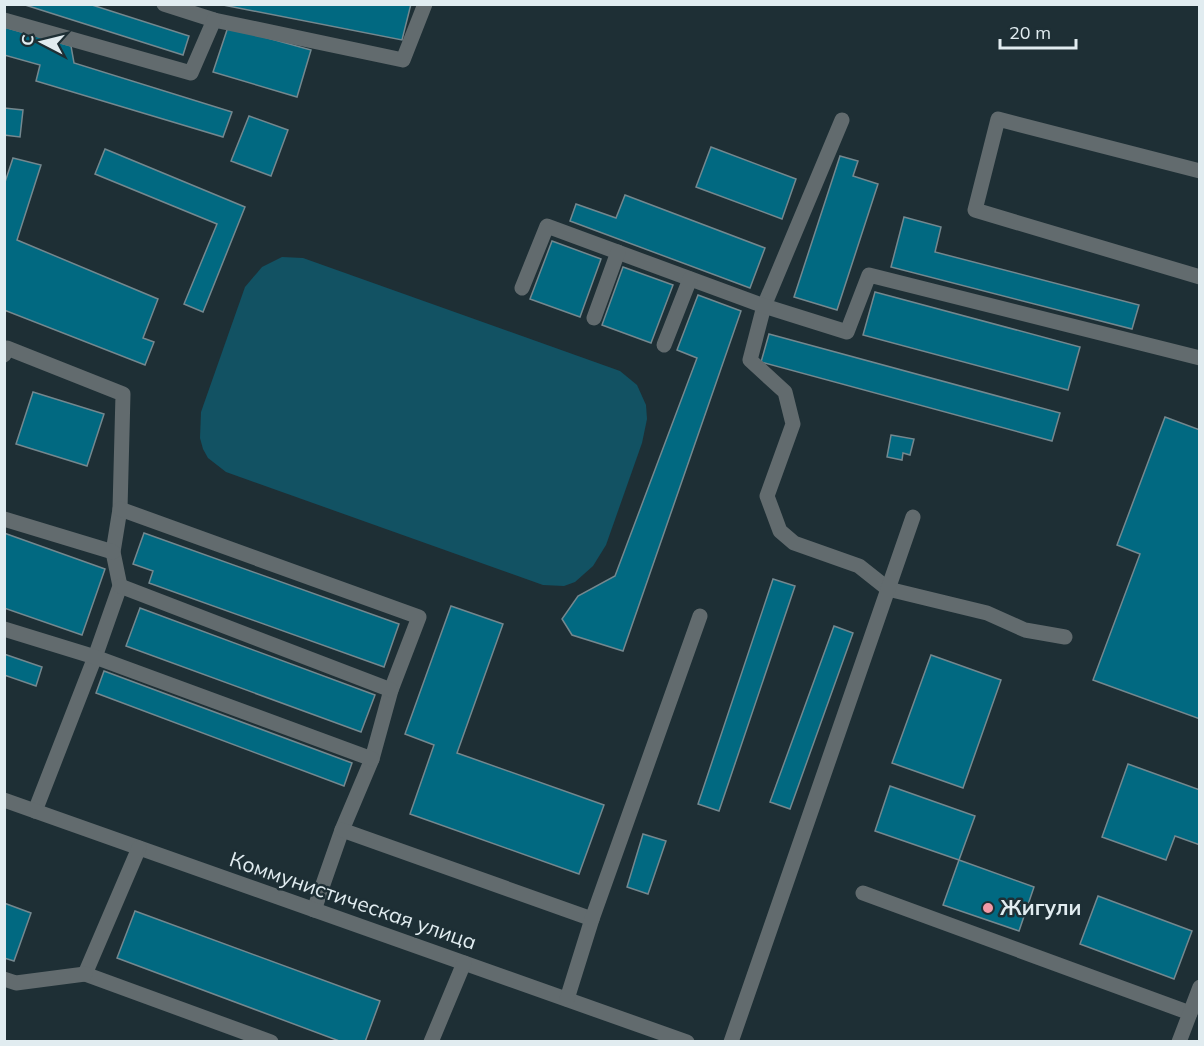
<svg xmlns="http://www.w3.org/2000/svg" width="1204" height="1046" viewBox="0 0 1204 1046" font-family="Mulish,sans-serif">
<style>
.green{fill:#125263}
.building{fill:#016981;stroke:#74888f;stroke-width:1.5}
.lines{fill:none;stroke-linecap:round;stroke-linejoin:round}
.minor{stroke:#626b6e;stroke-width:15}
.poi-dot{fill:#f39aa7;stroke:#1e2f35;stroke-width:2}
.labels{text-anchor:middle;stroke-width:5;stroke-linejoin:round;paint-order:stroke}
.street-label{font-size:21px;fill:#e1ecf0;stroke:#1e2f35}
.poi-label{font-size:21px;font-weight:bold;fill:#e1ecf0;stroke:#1e2f35;text-anchor:start}
</style>
<rect width="100%" height="100%" fill="#1e2f35"/>
<!-- green -->
<path class="green" d="M282,257l21,1 317,113 17,14 9,20 1,14 -5,24 -36,102 -13,21 -18,16 -11,4 -21,-1 -317,-113 -18,-14 -5,-9 -3,-11 1,-26 44,-125 17,-20z"/>
<!-- building -->
<g class="building">
<path d="M22,4h67l100,32 -6,19z"/>
<path d="M218,4h193l-9,36z"/>
<path d="M4,27l67,19 3,17 158,49 -9,25 -187,-56 4,-16 -36,-10z"/>
<path d="M228,27l83,23 -14,47 -84,-25z"/>
<path d="M4,108l19,2 -3,27 -16,-2z"/>
<path d="M249,116l39,14 -17,46 -40,-15z"/>
<path d="M711,147l85,32 -14,40 -86,-32z"/>
<path d="M105,149l140,58 -42,105 -19,-8 33,-80 -122,-50z"/>
<path d="M840,156l18,5 -5,15 25,8 -41,126 -43,-13z"/>
<path d="M13,158l28,7 -24,75 141,59 -15,39 11,4 -9,23 -141,-55v-125z"/>
<path d="M625,195l140,53 -15,40 -180,-67 6,-17 40,14z"/>
<path d="M904,217l37,10 -6,25 204,53 -7,24 -241,-62z"/>
<path d="M552,241l49,18 -21,58 -50,-18z"/>
<path d="M623,267l50,18 -22,58 -49,-18z"/>
<path d="M875,292l205,55 -12,43 -205,-55z"/>
<path d="M698,295l43,16 -118,340 -51,-16 -10,-16 16,-23 37,-20 82,-218 -20,-8z"/>
<path d="M769,334l291,79 -8,28 -291,-79z"/>
<path d="M33,392l71,22 -17,52 -71,-22z"/>
<path d="M1165,417l35,13v289l-107,-39 47,-126 -23,-9z"/>
<path d="M891,435l23,4 -4,16 -7,-2 -1,7 -15,-3z"/>
<path d="M4,533l101,36 -23,66 -78,-27z"/>
<path d="M144,533l255,91 -15,43 -235,-84 4,-12 -20,-7z"/>
<path d="M773,579l22,7 -76,225 -21,-7z"/>
<path d="M451,606l52,18 -46,129 147,52 -25,69 -169,-60 24,-69 -29,-11z"/>
<path d="M140,608l235,87 -14,37 -235,-86z"/>
<path d="M834,626l19,7 -63,176 -20,-7z"/>
<path d="M4,654l38,13 -6,19 -32,-11z"/>
<path d="M931,655l70,25 -38,108 -71,-25z"/>
<path d="M104,671l248,92 -8,23 -248,-93z"/>
<path d="M1128,764l72,26v55l-25,-9 -9,24 -64,-23z"/>
<path d="M890,786l85,30 -16,44 -84,-29z"/>
<path d="M643,834l23,7 -18,53 -21,-7z"/>
<path d="M959,860l75,27 -15,44 -76,-26z"/>
<path d="M1098,896l94,35 -18,48 -94,-35z"/>
<path d="M4,903l27,10 -17,48 -10,-3z"/>
<path d="M135,911l245,90 -15,41h-23l-225,-84z"/>
</g>
<g class="lines">
<!-- minor -->
<g class="minor">
<path d="M164,4l50,16 189,40 22,-56"/>
<path d="M4,20l187,53 23,-53"/>
<path d="M842,120l-78,186 -14,54 35,32 8,32 -26,72 13,35 14,12 65,23 29,23 99,24 38,17 40,7"/>
<path d="M1200,171l-202,-52 -23,91 225,67"/>
<path d="M522,288l25,-62 217,80 83,26 22,-57 331,83"/>
<path d="M594,318l24,-66"/>
<path d="M664,345l26,-66"/>
<path d="M4,355l3,-7 116,46 -3,115 -7,43 7,34 -25,71 -60,154"/>
<path d="M120,509l299,108 -28,73 -19,69 -30,71 -28,80"/>
<path d="M4,519l109,33"/>
<path d="M120,586l271,104"/>
<path d="M4,629l91,28 277,102"/>
<path d="M4,800l683,242"/>
<path d="M342,830l250,89"/>
<path d="M139,848l-54,126 186,68"/>
<path d="M863,893l327,120"/>
<path d="M4,979l12,4 69,-9"/>
<path d="M567,999l25,-80 108,-303"/>
<path d="M431,1042l33,-79"/>
<path d="M731,1042l182,-525"/>
<path d="M1179,1042l21,-55"/>
</g>
</g>
<!-- markers -->
<circle class="poi-dot" cx="988" cy="908" r="6"/>
<g class="labels">
<!-- street labels -->
<g class="street-label">
<text transform="translate(353 901) rotate(19)" y="7">Коммунистическая улица</text>
</g>
<!-- poi labels -->
<g class="poi-label">
<text x="1000" y="915">Жигули</text>
</g>
</g>
<!-- border -->
<rect width="1204" height="1046" fill="none" stroke="#e1ecf0" stroke-width="12"/>
<!-- north arrow -->
<g transform="translate(42 42) rotate(277)" stroke="#1e2f35" stroke-width="4.5" paint-order="stroke">
<path d="M0-4.5L10 22L0 15L-10 22Z" fill="#e1ecf0"/>
<text y="-9" font-size="16" font-weight="bold" text-anchor="middle" fill="#e1ecf0">С</text>
</g>
<!-- scale -->
<path d="M1000 39v9h76v-9" fill="none" stroke="#e1ecf0" stroke-width="3"/>
<text x="1009" y="39" font-size="18" fill="#e1ecf0" stroke="#1e2f35" stroke-width="4.5" paint-order="stroke">20 m</text>
</svg>
